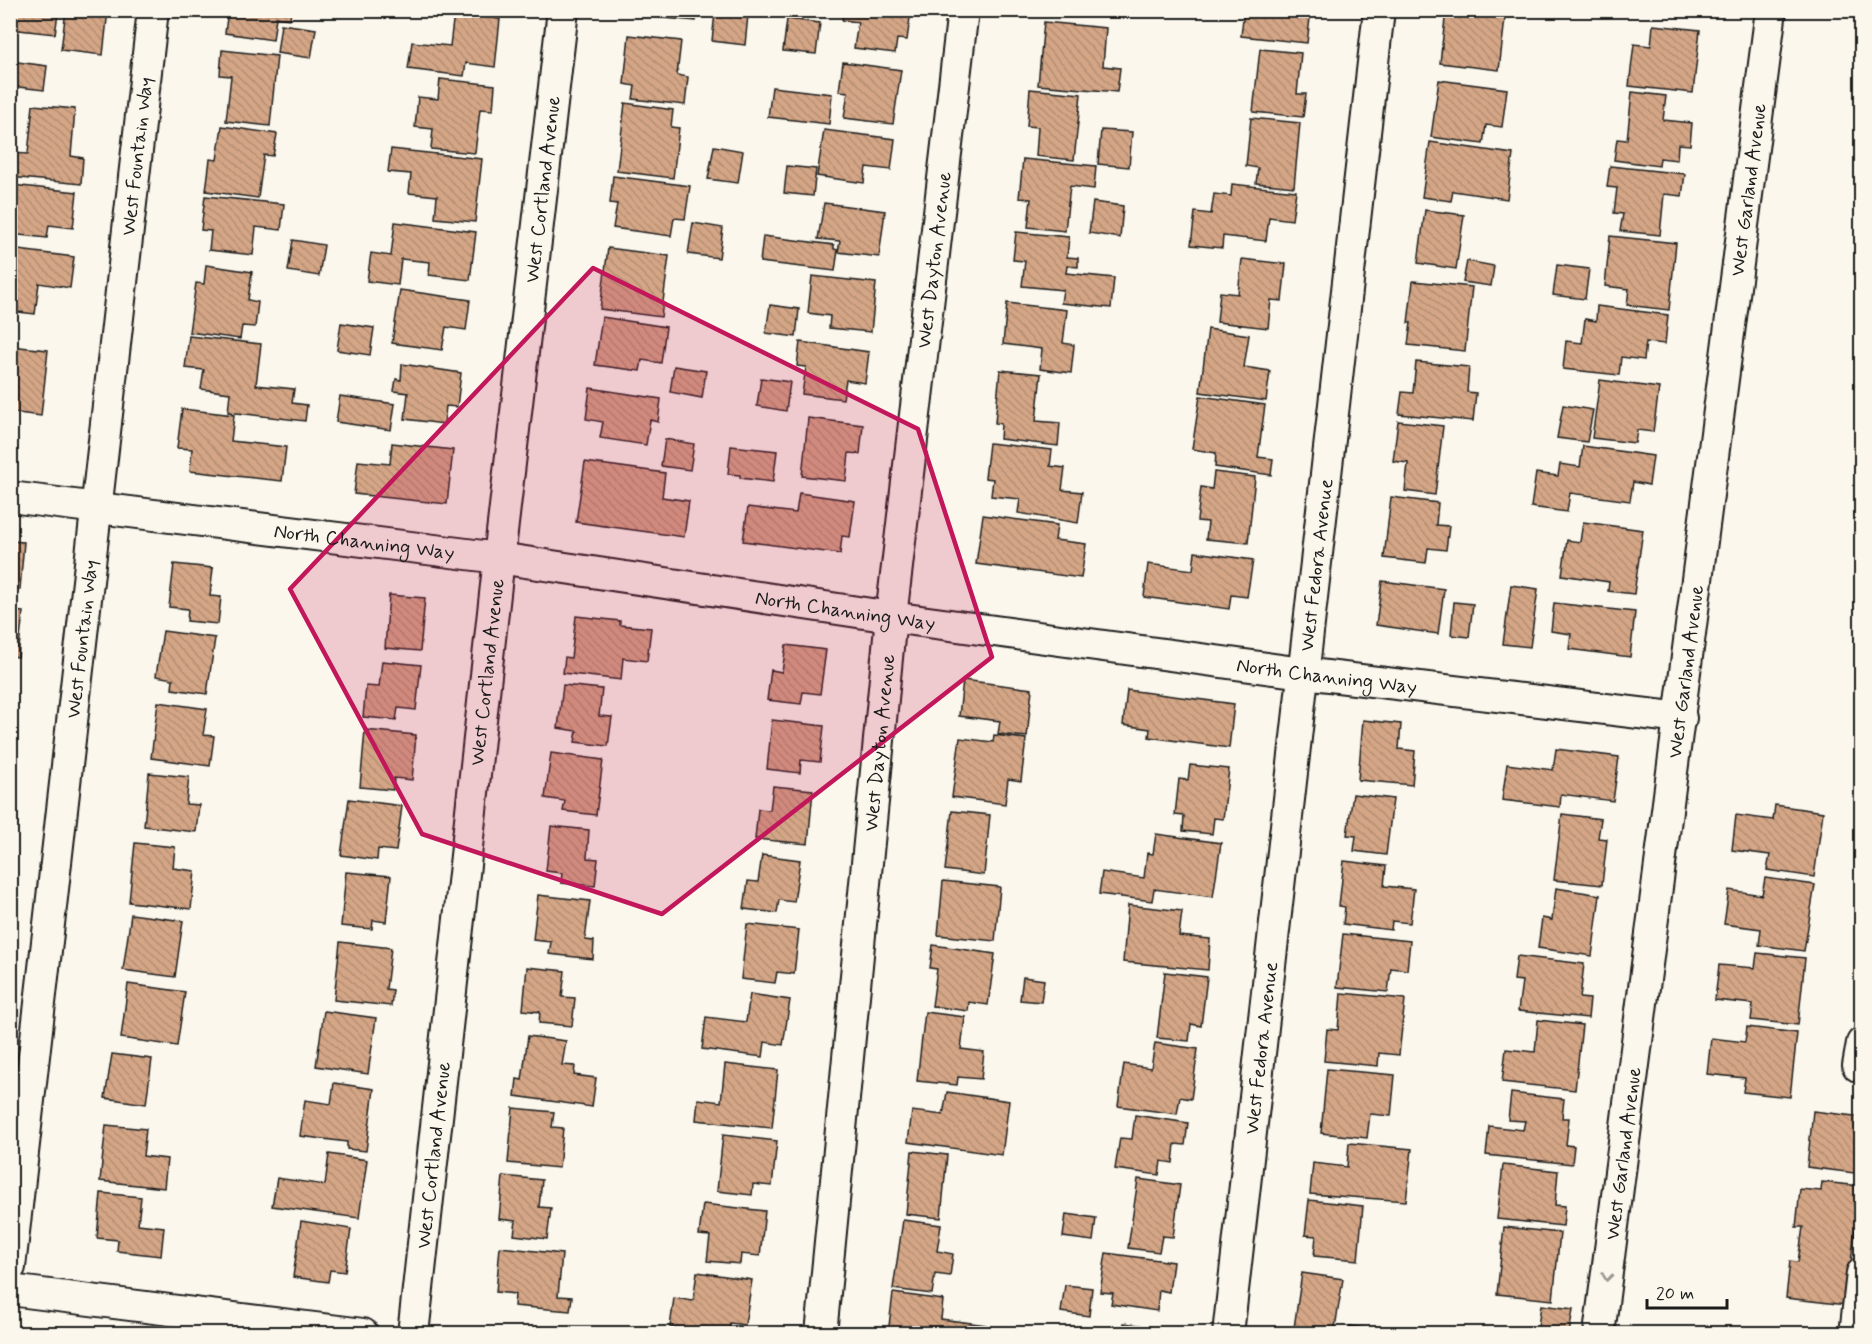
<svg xmlns="http://www.w3.org/2000/svg" width="1872" height="1344" viewBox="0 0 1872 1344" font-family="Mynerve,sans-serif">
<style>
.building{fill:url(#building-back-hatch);stroke:#1c1c1c;stroke-width:1.5}
.lines{fill:none;stroke-linecap:round;stroke-linejoin:round}
.minor-casing{stroke:#1c1c1c;stroke-width:34}
.minor{stroke:#fbf7ec;stroke-width:30}
.oneway{stroke:#97948e}
.marked{fill:#c2185b;fill-opacity:0.2;stroke:#c2185b;stroke-width:4.5;stroke-linejoin:round}
.labels{text-anchor:middle;stroke-width:4.5;stroke-linejoin:round;paint-order:stroke}
.street-label{font-size:20px;fill:#1c1c1c;stroke:#fbf7ec}
</style>
<defs>
<pattern id="building-back-hatch" width="6" height="6" patternUnits="userSpaceOnUse" patternTransform="scale(1.5)"><rect width="6" height="6" fill="#d4a686"/><path d="M-1 5l2 2M0 0l6 6M5-1l2 2" fill="none" stroke="#b58e73"/></pattern>
</defs>
<rect width="100%" height="100%" fill="#fbf7ec"/>
<filter id="ink" filterUnits="userSpaceOnUse"><feTurbulence type="fractalNoise" baseFrequency=".0167" numOctaves="2"/><feDisplacementMap in="SourceGraphic" scale="12" xChannelSelector="R" yChannelSelector="G"/><feConvolveMatrix kernelMatrix="1 2 1 2 8 2 1 2 1" color-interpolation-filters="sRGB"/></filter>
<g filter="url(#ink)">
<!-- building -->
<g class="building">
<path d="M10,10h37l11,3 -3,21 -45,-5z"/>
<path d="M66,10h42l-5,45 -42,-5z"/>
<path d="M228,10h63l-1,9 -14,-2 -3,23 -48,-7z"/>
<path d="M633,10h64l-1,11 -64,-6z"/>
<path d="M843,10h68l-4,30 -10,-1 -2,14 -41,-5 4,-26 -16,-2z"/>
<path d="M1052,10h47l-1,6z"/>
<path d="M1244,10h67l-4,33 -66,-7z"/>
<path d="M1446,10h60l-7,60 -59,-7z"/>
<path d="M1665,10h39l-1,5z"/>
<path d="M715,12l33,3 -3,30 -33,-4z"/>
<path d="M454,13l46,6 -5,48 -29,-4 -2,13 -56,-7 4,-27 38,4z"/>
<path d="M787,19l33,4 -4,31 -33,-3z"/>
<path d="M1044,22l62,6 -3,38 17,2 -3,24 -79,-7z"/>
<path d="M281,24l35,5 -5,29 -34,-5z"/>
<path d="M1653,25l47,5 -7,63 -64,-7 5,-42 17,2z"/>
<path d="M629,35l52,6 -4,34 11,2 -3,28 -52,-6 2,-13 -11,-2z"/>
<path d="M1260,49l41,4 -4,41h9l-3,23 -50,-5z"/>
<path d="M222,50l55,6 -7,70 -44,-5 5,-45 -11,-1z"/>
<path d="M10,61l37,5 -3,24 -34,-4z"/>
<path d="M843,62l58,8 -8,54 -49,-6 4,-26 -9,-1z"/>
<path d="M440,79l55,6 -2,25 -13,-1 -5,44 -44,-4 2,-20 -18,-2 3,-30 20,2z"/>
<path d="M1439,80l68,9 -5,38 -16,-2 -3,19 -52,-7z"/>
<path d="M772,87l60,7 -3,30 -61,-7z"/>
<path d="M1030,89l51,5 -7,66 -38,-4 2,-29 -11,-1z"/>
<path d="M1632,92l34,4 -3,24 29,3 -2,22 -12,-1 -1,16 -17,-2 -1,8 -45,-6 3,-21 10,1z"/>
<path d="M625,103l48,7 -2,17 8,1 -6,50 -56,-7z"/>
<path d="M33,105l42,4 -4,47 12,2 -2,26 -71,-7v-24l18,1z"/>
<path d="M1251,118l49,5 -6,64 -38,-4 2,-15 -12,-2z"/>
<path d="M222,126l55,8 -4,22 -9,-1 -6,43 -52,-7 4,-32 7,1z"/>
<path d="M824,130l71,9 -4,31 -25,-3 -2,16 -47,-7z"/>
<path d="M1101,130l31,2 -3,35 -31,-3z"/>
<path d="M1430,142l83,12 -6,45 -54,-8 -2,10 -29,-4z"/>
<path d="M714,146l29,5 -5,32 -30,-4z"/>
<path d="M391,149l91,10 -7,63 -40,-4 2,-22 -28,-3 2,-19 -23,-2z"/>
<path d="M1023,159l73,7 -2,23 -24,-3 -5,45 -37,-4 3,-28 -12,-1z"/>
<path d="M787,166l29,3 -3,27 -29,-3z"/>
<path d="M1610,166l75,8 -3,22 -18,-2 -4,41 -40,-4 3,-17 -9,-1 3,-25 -10,-1z"/>
<path d="M613,176l77,10 -5,33 -11,-1 -3,18 -58,-8 4,-24 -7,-1z"/>
<path d="M1232,184l64,7 -4,29 -23,-3 -3,24 -43,-5 -1,12 -31,-3 4,-33 16,2 3,-20 17,2z"/>
<path d="M12,185l65,7 -4,36 -24,-3 -2,13 -37,-4z"/>
<path d="M205,196l79,8 -3,26 -25,-3 -3,28 -44,-5 2,-19 -10,-1z"/>
<path d="M1093,202l30,4 -3,32 -31,-5z"/>
<path d="M824,203l61,8 -6,46 -41,-5 2,-11 -22,-2z"/>
<path d="M1425,210l39,5 -8,54 -38,-6z"/>
<path d="M395,222l81,10 -6,48 -41,-5 1,-13 -29,-3 -3,26 -31,-4 4,-28 20,3z"/>
<path d="M693,223l30,5 -4,30 -31,-4z"/>
<path d="M1016,232l53,5 -2,20 11,1v9l-11,-1 -1,7 48,5 -3,30 -50,-5 2,-13 -41,-4 3,-25 -12,-1z"/>
<path d="M763,236l71,9v4l4,1 -3,21 -75,-9z"/>
<path d="M1610,236l66,7 -7,67 -42,-5 2,-16 -24,-3z"/>
<path d="M293,240l31,5 -5,31 -31,-5z"/>
<path d="M608,248l61,8 -8,61 -61,-8z"/>
<path d="M10,249l64,8 -4,31 -31,-5 -4,31 -25,-3z"/>
<path d="M1242,259l44,5 -4,37 -11,-1 -3,28 -51,-6 3,-30 18,2z"/>
<path d="M1467,261l27,5 -3,20 -28,-4z"/>
<path d="M206,265l46,7 -4,28 10,2 -3,25 -13,-1 -2,13 -51,-7 7,-49 8,1z"/>
<path d="M1557,265l32,4 -4,30 -32,-4z"/>
<path d="M812,276l64,7 -5,49 -42,-4 1,-12 -22,-3z"/>
<path d="M1413,281l59,6 -7,64 -57,-6 3,-22h-3z"/>
<path d="M400,290l70,10 -4,30 -20,-3 -4,23 -50,-7z"/>
<path d="M1007,303l60,7 -4,33 11,2 -3,28 -31,-4 2,-20 -39,-5z"/>
<path d="M770,305l29,4 -3,28 -30,-4z"/>
<path d="M1597,306l71,9 -3,29 -19,-2 -2,18 -23,-3 -2,18 -56,-6 3,-28 16,2 3,-24 11,2z"/>
<path d="M602,317l64,10 -5,36 -19,-3 -2,11 -45,-6z"/>
<path d="M341,323l33,5 -4,27 -33,-5z"/>
<path d="M1208,329l41,6 -5,32 26,4 -4,30 -66,-9z"/>
<path d="M189,336l72,8 -5,41 38,4 -2,14 15,2 -2,16 -77,-9 2,-19 -29,-4 3,-19 -19,-2z"/>
<path d="M800,342l69,10 -4,31 -19,-3 -3,19 -41,-5 4,-27 -9,-1z"/>
<path d="M10,346l38,4 -7,66 -31,-4z"/>
<path d="M1416,362l53,5 -2,25 9,1 -3,28 -74,-7 3,-22 11,1z"/>
<path d="M402,364l59,9 -4,34 -11,-1 -2,18 -39,-5 3,-26 -14,-2 2,-12 5,1z"/>
<path d="M674,366l32,5 -4,27 -32,-6z"/>
<path d="M1000,370l41,4 -5,47 24,2 -2,23 -58,-7 1,-15 -6,-1z"/>
<path d="M761,378l29,4 -4,29 -29,-5z"/>
<path d="M1600,380l59,8 -6,44 -16,-2 -2,13 -43,-5z"/>
<path d="M590,388l71,11 -3,23 -8,-2 -4,25 -46,-7 3,-16 -17,-3z"/>
<path d="M340,396l55,8 -4,26 -55,-8z"/>
<path d="M1200,396l65,9 -7,52 15,2 -2,16 -56,-8 1,-14 -24,-4z"/>
<path d="M1563,405l30,5 -6,32 -30,-4z"/>
<path d="M182,409l52,6 -3,26 55,6 -4,34 -92,-10 2,-22 -15,-1z"/>
<path d="M808,418l55,7 -3,29 -11,-1 -3,28 -44,-5z"/>
<path d="M1398,421l45,5 -8,69 -30,-4 3,-28 -15,-2z"/>
<path d="M665,439l29,5 -4,26 -29,-4z"/>
<path d="M392,443l61,7 -6,54 -93,-10 4,-33 32,3z"/>
<path d="M989,443l63,7 -2,16 15,2 -3,22 20,2 -4,31 -60,-10 2,-14 -29,-3 2,-17 -8,-1z"/>
<path d="M731,446l46,5 -4,31 -33,-4v-3l-12,-1z"/>
<path d="M1583,446l70,10 -4,29 -16,-3 -3,19 -60,-8 -3,19 -36,-5 5,-34 22,3 2,-12 20,3z"/>
<path d="M585,462l80,11 -3,24 27,4 -5,36 -108,-15z"/>
<path d="M1214,472l41,5 -7,66 -42,-4 2,-17 -11,-1 4,-34 11,2z"/>
<path d="M799,493l56,8 -5,36 -8,-1 -2,18 -97,-13 5,-34 48,6z"/>
<path d="M1391,497l47,6 -2,22 13,1 -3,24 -18,-2 -2,15 -42,-5z"/>
<path d="M983,515l74,10 -2,15 31,4 -5,34 -105,-14z"/>
<path d="M1583,522l60,8 -9,64 -26,-3 1,-9 -47,-7 5,-35 13,2z"/>
<path d="M10,541l14,1 -4,47 -10,-1z"/>
<path d="M1195,552l58,8 -6,37 -16,-2 -2,14 -85,-12 4,-33 45,6z"/>
<path d="M174,564l39,4 -3,28 11,1 -3,27 -31,-3 1,-12 -19,-2z"/>
<path d="M1382,581l62,8 -6,45 -62,-9z"/>
<path d="M1511,585l27,4 -8,58 -27,-3z"/>
<path d="M389,595l36,3 -5,53 -35,-3z"/>
<path d="M1454,602l19,2 -4,33 -18,-2z"/>
<path d="M1554,603l81,9 -5,45 -61,-8 2,-15 -20,-3z"/>
<path d="M10,611l13,1 -5,45 -8,-1z"/>
<path d="M576,616l44,5v4l31,3 -4,33 -24,-3 -2,22 -58,-7 2,-16 6,1z"/>
<path d="M163,631l52,7 -8,56 -35,-5 1,-10 -17,-3z"/>
<path d="M786,645l40,5 -6,44 -17,-2 -2,12 -34,-4 4,-30 11,2z"/>
<path d="M382,661l39,4 -5,45 -18,-2 -2,12 -33,-3 3,-31 13,1z"/>
<path d="M963,680l69,9 -5,48 -29,-3 2,-13 -41,-5z"/>
<path d="M563,685l39,4 -3,27 13,1 -4,29 -33,-4 2,-11 -19,-3z"/>
<path d="M1127,690l107,14 -5,44 -80,-11 1,-8 -27,-4z"/>
<path d="M158,702l49,7 -4,26 11,1 -4,30 -59,-8z"/>
<path d="M772,720l52,6 -4,36 -19,-2 -1,13 -33,-4z"/>
<path d="M1363,720l38,4 -2,25 16,2 -3,34 -54,-5z"/>
<path d="M365,730l51,5 -4,45 -18,-2 -1,12 -33,-3z"/>
<path d="M994,735l32,4 -5,42 -13,-2 -3,25 -53,-7 8,-59 33,4z"/>
<path d="M1556,749l63,8 -6,44 -52,-7 -1,13 -58,-7 5,-36 46,6z"/>
<path d="M551,753l52,7 -7,55 -33,-4 2,-10 -20,-3z"/>
<path d="M1190,765l39,4 -6,50 -9,-1 -2,16 -29,-3 1,-15 -9,-1 4,-36 9,1z"/>
<path d="M149,773l40,4 -3,27 13,1 -3,27 -52,-6z"/>
<path d="M773,786l40,4 -5,54 -53,-5 3,-30 12,1z"/>
<path d="M1353,794l40,5 -7,56 -32,-4 2,-15 -9,-1z"/>
<path d="M349,799l53,7 -6,45 -18,-2 -1,11 -36,-5z"/>
<path d="M1775,805l48,7 -9,65 -47,-7 3,-15 -38,-5 4,-35 37,5z"/>
<path d="M952,811l38,4 -6,60 -39,-5z"/>
<path d="M1562,814l39,5 -3,19 9,1 -5,46 -48,-5z"/>
<path d="M551,826l38,4 -2,28 11,1 -3,27 -34,-3 1,-10 -16,-2z"/>
<path d="M1156,834l65,9 -8,54 -59,-8 -2,12 -53,-7 3,-22 42,6 3,-25 6,1z"/>
<path d="M135,843l40,4 -2,21 22,3 -4,38 -62,-7z"/>
<path d="M762,855l38,5 -6,42 -15,-2 -2,13 -33,-4 4,-28 10,1z"/>
<path d="M1344,861l42,5 -2,20 30,3 -4,34 -18,-2 -1,9 -48,-6 2,-17 -6,-1z"/>
<path d="M346,872l45,4 -5,46 -13,-2 -1,9 -31,-3z"/>
<path d="M1765,878l50,7 -11,66 -45,-6 2,-16 -37,-5 5,-34 33,5z"/>
<path d="M943,881l57,6 -5,54 -57,-6z"/>
<path d="M1556,888l44,7 -8,61 -54,-8 4,-30 10,2z"/>
<path d="M538,895l52,6 -5,39 9,1 -1,18 -44,-5 2,-12 -18,-2z"/>
<path d="M1128,905l54,6 -3,25 31,3 -2,31 -85,-8z"/>
<path d="M131,914l52,7 -8,56 -52,-7z"/>
<path d="M747,924l52,6 -5,44 -17,-2 -2,11 -34,-4z"/>
<path d="M1343,934l67,7 -3,29 -16,-2 -3,24 -51,-5z"/>
<path d="M340,942l51,6 -5,41 7,1 -2,16 -57,-6z"/>
<path d="M933,945l62,9 -7,51 -19,-3 -1,9 -36,-5 5,-37 -7,-1z"/>
<path d="M1757,953l48,5 -7,67 -47,-5 2,-16 -38,-4 4,-35 36,3z"/>
<path d="M1517,956l67,8 -4,34 10,1 -2,19 -70,-7 4,-30 -8,-1z"/>
<path d="M527,967l38,4 -3,26 13,1 -3,28 -33,-3 1,-11 -17,-2z"/>
<path d="M1165,972l42,5 -6,49 -10,-2 -2,17 -32,-3z"/>
<path d="M1023,977l21,3 -3,22 -21,-2z"/>
<path d="M128,984l57,8 -8,54 -56,-8z"/>
<path d="M1341,993l64,6 -6,56 -20,-2 -1,13 -54,-5 3,-32 11,1z"/>
<path d="M750,994l40,6 -7,45 -18,-3 -2,15 -61,-8 4,-32 40,5z"/>
<path d="M324,1011l52,7 -8,56 -52,-8z"/>
<path d="M925,1012l40,5 -4,32 23,3 -3,27 -23,-2 -1,8 -40,-4z"/>
<path d="M1538,1020l44,5 -7,65 -73,-8 4,-33 29,3z"/>
<path d="M1747,1027l50,6 -7,64 -47,-5 2,-14 -38,-4 4,-36 34,4z"/>
<path d="M528,1036l38,5 -4,24 13,1 -1,9 22,3 -4,29 -77,-11 2,-17 5,1z"/>
<path d="M1155,1043l43,6 -7,50 -11,-2 -3,17 -59,-8 6,-42 27,4z"/>
<path d="M112,1054l40,5 -6,45 -41,-6z"/>
<path d="M725,1064l53,6 -6,58 -76,-8 2,-21 23,3z"/>
<path d="M1327,1069l68,6 -4,41 -21,-2 -3,24 -46,-5z"/>
<path d="M334,1083l40,6 -8,62 -19,-2v-7l-47,-6 5,-36 26,4z"/>
<path d="M947,1092l62,9 -7,54 -94,-13 4,-31 31,4z"/>
<path d="M1511,1093l53,6 -2,19h7l-3,27 8,1 -2,18 -86,-9 3,-29 34,4 2,-9 -17,-1z"/>
<path d="M513,1108l41,4 -2,15 11,1 -4,40 -51,-5z"/>
<path d="M1813,1111l49,6v57l-55,-7z"/>
<path d="M1135,1115l53,8 -3,22 -10,-1 -2,19 -12,-2 -2,14 -44,-6 5,-31 12,1z"/>
<path d="M106,1125l40,4 -3,27 24,3 -3,29 -64,-7z"/>
<path d="M723,1135l54,6 -5,45 -19,-2 -1,11 -35,-4z"/>
<path d="M1349,1143l63,6 -6,52 -96,-7 3,-31 34,4z"/>
<path d="M912,1151l35,4 -6,63 -35,-4z"/>
<path d="M329,1154l38,6 -8,58 -87,-12 5,-28 48,7z"/>
<path d="M1503,1165l55,6 -3,34 10,1 -2,20 -66,-7z"/>
<path d="M503,1176l39,4 -3,27 12,1 -4,31 -33,-4 2,-14 -17,-2z"/>
<path d="M1138,1179l42,6 -7,52 -11,-1 -3,16 -31,-4z"/>
<path d="M1822,1182l38,4 -14,119 -60,-7 4,-37 8,1 5,-35h-7l4,-38 21,2z"/>
<path d="M101,1193l40,4 -3,27 26,3 -3,29 -44,-5 1,-11 -21,-2z"/>
<path d="M1309,1200l54,6 -5,54 -44,-4 2,-20 -11,-1z"/>
<path d="M703,1204l62,7 -5,45 -19,-2 -1,10 -33,-3 3,-25 -11,-1z"/>
<path d="M1066,1214l30,4 -3,23 -30,-4z"/>
<path d="M903,1220l38,5 -4,26 16,3 -3,22 -15,-2 -3,20 -39,-5z"/>
<path d="M301,1221l50,8 -6,43 -15,-2 -2,12 -35,-5z"/>
<path d="M1504,1227l56,6 -7,67 -56,-6z"/>
<path d="M500,1247l62,7 -4,42 14,1 -2,14 -56,-5 1,-12 -19,-2z"/>
<path d="M1106,1253l67,9 -4,30 -10,-2 -2,21 -46,-7 2,-11 -13,-1z"/>
<path d="M697,1272l55,8 -7,45 -15,-2 -2,11h-14l-44,-7 4,-29 19,3z"/>
<path d="M1302,1273l41,6 -9,55 -40,-6z"/>
<path d="M1065,1285l27,3 -3,28 -28,-4z"/>
<path d="M893,1293l50,7 -2,19 45,6 -1,9h-97z"/>
<path d="M1541,1305l32,4 -4,25h-32z"/>
<path d="M1124,1323l41,6v5h-43z"/>
<path d="M1350,1326l30,4 -1,4h-30z"/>
<path d="M1437,1329l32,4 -1,1h-31z"/>
</g>
<g class="lines">
<!-- minor casing -->
<g class="minor-casing">
<g id="minor">
<path id="s1" d="M10,497l489,61 392,59 412,56 378,45"/>
<path d="M1862,1043l-4,23 4,1"/>
<path id="s2" d="M10,1267l143,-1257"/>
<path d="M10,1290l353,44"/>
<path id="s3" d="M413,1334l86,-776 64,-548"/>
<path id="s4" d="M821,1334l70,-717 72,-607"/>
<path id="s5" d="M1228,1334l151,-1324"/>
<path id="s6" d="M1599,1334l172,-1324"/>
<path d="M1855,1334l7,-61"/>
</g>
</g>
<!-- minor -->
<use href="#minor" class="minor"/>
</g>
<!-- one-way arrows -->
<defs><path id="oneway-chevron" d="M-2-3.5L2.5 0L-2 3.5" fill="none" stroke-width="1.6" stroke-linecap="round" stroke-linejoin="round" transform="scale(1.5)"/></defs>
<use class="oneway" href="#oneway-chevron" transform="translate(1607 1277) rotate(97)"/>
</g>
<!-- marked area -->
<path class="marked" d="M593,268l325,161 74,228 -330,257 -240,-80 -132,-245z"/>
<g class="labels">
<!-- street labels -->
<g class="street-label">
<text dy="7" stroke="none"><textPath href="#s2" startOffset="1118">West Fountain Way</textPath></text>
<text dy="7" stroke="none"><textPath href="#s3" startOffset="1152">West Cortland Avenue</textPath></text>
<text dy="7" stroke="none"><textPath href="#s6" startOffset="1154">West Garland Avenue</textPath></text>
<text dy="7" stroke="none"><textPath href="#s4" startOffset="1080">West Dayton Avenue</textPath></text>
<text dy="7" stroke="none"><textPath href="#s1" startOffset="357">North Channing Way</textPath></text>
<text dy="7" stroke="none"><textPath href="#s5" startOffset="774">West Fedora Avenue</textPath></text>
<text dy="7" stroke="none"><textPath href="#s1" startOffset="843">North Channing Way</textPath></text>
<text dy="7" stroke="none"><textPath href="#s2" startOffset="632">West Fountain Way</textPath></text>
<text dy="7" stroke="none"><textPath href="#s3" startOffset="666">West Cortland Avenue</textPath></text>
<text dy="7" stroke="none"><textPath href="#s6" startOffset="668">West Garland Avenue</textPath></text>
<text dy="7" stroke="none"><textPath href="#s1" startOffset="1329">North Channing Way</textPath></text>
<text dy="7" stroke="none"><textPath href="#s4" startOffset="594">West Dayton Avenue</textPath></text>
<text dy="7" stroke="none"><textPath href="#s5" startOffset="288">West Fedora Avenue</textPath></text>
<text dy="7" stroke="none"><textPath href="#s6" startOffset="182">West Garland Avenue</textPath></text>
<text dy="7" stroke="none"><textPath href="#s3" startOffset="180">West Cortland Avenue</textPath></text>
</g>
</g>
<!-- margin -->
<rect width="1872" height="1344" fill="none" stroke="#fbf7ec" stroke-width="36"/>
<rect x="18" y="18" width="1836" height="1308" fill="none" stroke="#1c1c1c" stroke-width="2" filter="url(#ink)"/>
<!-- scale -->
<path d="M1647 1299v9h80v-9" fill="none" stroke="#1c1c1c" stroke-width="3"/>
<text x="1656" y="1299" font-size="18" fill="#1c1c1c" stroke="#fbf7ec" stroke-width="4.5" paint-order="stroke">20 m</text>
</svg>
